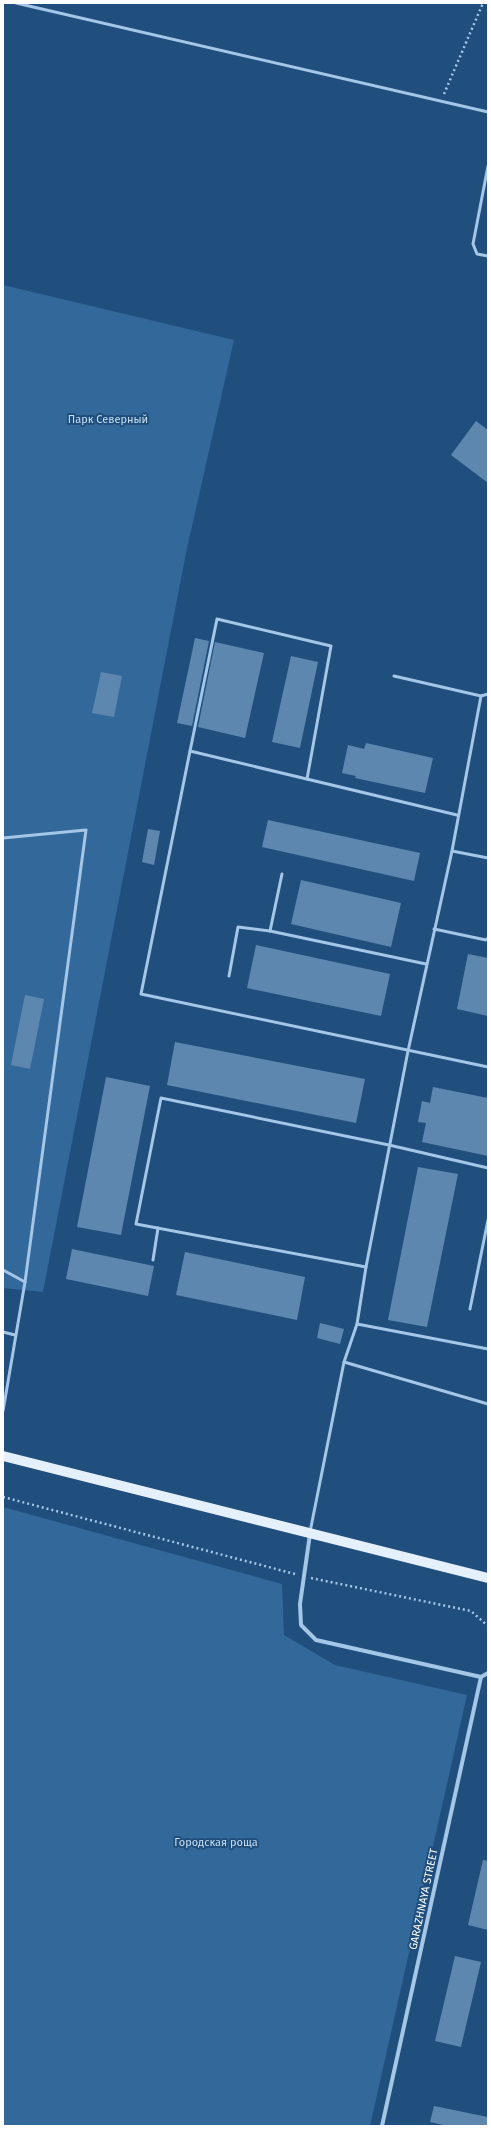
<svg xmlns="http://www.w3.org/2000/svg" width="491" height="2129" viewBox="0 0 491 2129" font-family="'Fira Sans',sans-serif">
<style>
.green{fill:#33689b}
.building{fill:#5e87b0}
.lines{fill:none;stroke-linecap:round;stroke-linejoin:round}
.path{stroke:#a4c6e7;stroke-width:2.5;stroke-dasharray:2 3;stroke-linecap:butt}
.service{stroke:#a4c6e7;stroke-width:3}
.minor{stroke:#a4c6e7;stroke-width:4}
.primary{stroke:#e5f0fd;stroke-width:10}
.labels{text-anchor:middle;stroke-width:4;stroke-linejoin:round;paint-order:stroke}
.park-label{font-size:11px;fill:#c7dff5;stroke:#204e7d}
.street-label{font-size:11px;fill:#fff;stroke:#204e7d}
</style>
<rect width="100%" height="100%" fill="#204e7d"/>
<!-- green -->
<g class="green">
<path d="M3,285l231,55 -48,213 -143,739 -40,-4z"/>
<path d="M3,1507l279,77 2,51 51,30 132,30 -97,431h-367z"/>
</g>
<!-- building -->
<g class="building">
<path d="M476,421l12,9v53l-37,-28z"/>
<path d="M195,638l14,3 -17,85 -15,-3z"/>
<path d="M215,642l49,11 -19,85 -47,-11z"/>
<path d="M291,656l27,6 -18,86 -28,-6z"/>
<path d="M101,672l21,4 -8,41 -22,-4z"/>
<path d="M366,743l67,15 -8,35 -70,-15 1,-2 -14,-3 6,-28 16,4z"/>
<path d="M268,820l152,33 -6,28 -152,-34z"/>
<path d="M148,829l12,2 -6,34 -12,-3z"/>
<path d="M301,880l100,23 -10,44 -100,-23z"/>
<path d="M256,945l134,29 -9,42 -134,-28z"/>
<path d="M468,954l20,4v58l-31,-7z"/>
<path d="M25,995l19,4 -14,70 -19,-4z"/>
<path d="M175,1042l190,37 -9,44 -189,-38z"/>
<path d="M106,1077l44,9 -29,149 -44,-8z"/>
<path d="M433,1087l55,11v58l-66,-14 4,-19 -8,-1 4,-21 8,2z"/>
<path d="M418,1167l40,7 -31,153 -39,-7z"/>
<path d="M72,1249l82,17 -6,30 -82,-17z"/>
<path d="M185,1252l120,25 -8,43 -121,-25z"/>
<path d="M320,1323l24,6 -4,15 -23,-6z"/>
<path d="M483,1860l5,1v69l-20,-5z"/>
<path d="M455,1956l26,6 -20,85 -26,-6z"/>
<path d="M434,2106l54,11v9h-40l-18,-4z"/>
</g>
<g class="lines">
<!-- path -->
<g class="path">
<path d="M444,94l39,-91"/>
<path d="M3,1497l292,77"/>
<path d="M311,1578l160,33 17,15"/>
</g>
<!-- service -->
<g class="service">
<path d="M16,3l472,109"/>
<path d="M488,166l-15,78 4,10 11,2"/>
<path d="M394,676l87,20 7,-2"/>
<path d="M190,751l27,-132 114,27 -24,133"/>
<path d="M457,815l-267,-64 -49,243 347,73"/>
<path d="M3,838l83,-8 -61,452 -22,129"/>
<path d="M452,851l36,7"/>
<path d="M434,929l52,11 2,-2"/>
<path d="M270,931l12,-57"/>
<path d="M229,976l9,-49 32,4 156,33"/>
<path d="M153,1260l5,-32"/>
<path d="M366,1267l-230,-43 25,-126 228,47 99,23"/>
<path d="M3,1270l22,12"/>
<path d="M470,1309l18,-89"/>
<path d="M357,1324l131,25"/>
<path d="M3,1332l12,3"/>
<path d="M344,1362l144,42"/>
<path d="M310,1532l34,-170 13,-38 9,-57 42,-216 44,-200 29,-155"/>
</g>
<!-- minor -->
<g class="minor">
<path d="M310,1534l-10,70 1,21 15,15 165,37"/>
<path d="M481,1677l7,-4"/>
<path d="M382,2126l99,-449"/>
</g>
<!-- primary -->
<path class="primary" d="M3,1456l485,122"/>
</g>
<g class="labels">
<!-- park labels -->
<g class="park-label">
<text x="108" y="423">Парк Северный</text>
<text x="216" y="1846">Городская роща</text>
</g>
<!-- street labels -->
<g class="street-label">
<text transform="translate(423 1899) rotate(-78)" y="4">GARAZHNAYA STREET</text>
</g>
</g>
<!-- border -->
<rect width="491" height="2129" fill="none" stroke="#ffffff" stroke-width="8"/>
</svg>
